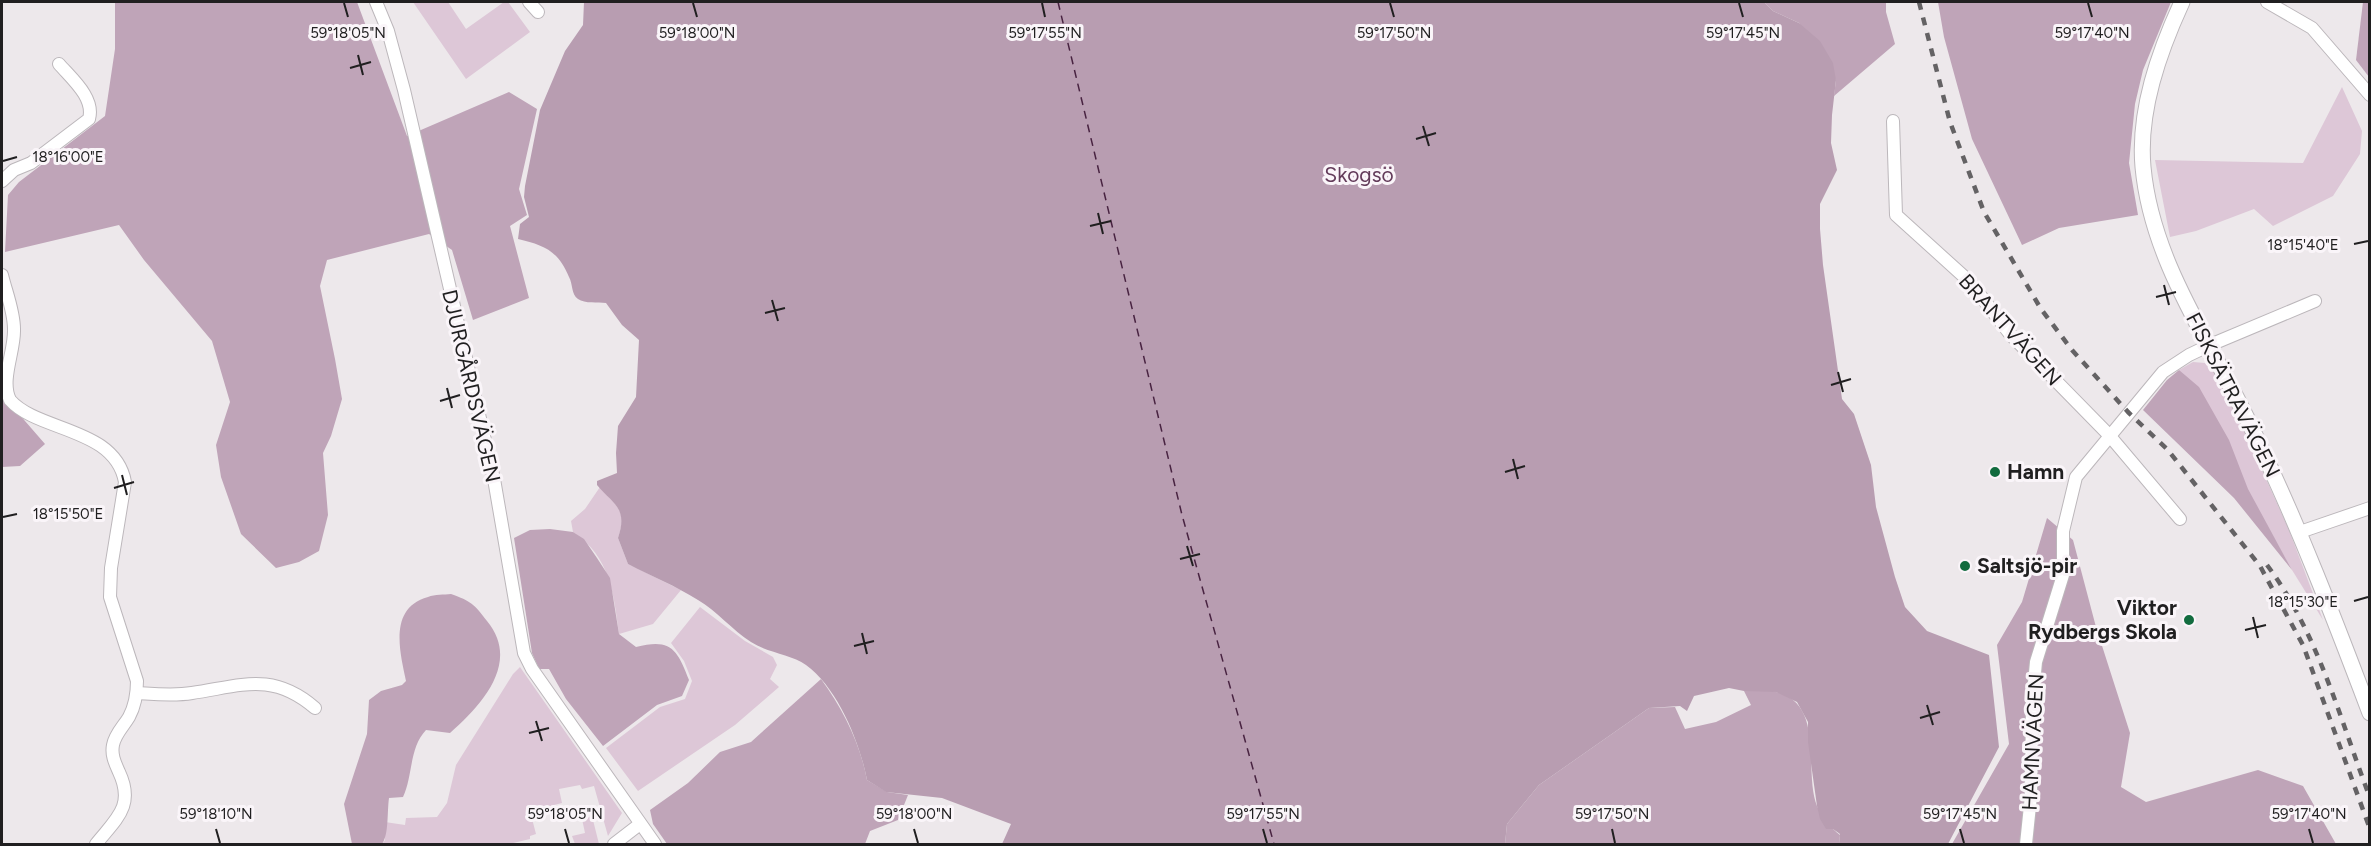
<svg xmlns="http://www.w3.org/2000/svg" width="2371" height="846" viewBox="0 0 2371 846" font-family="Figtree,sans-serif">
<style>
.green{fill:#ddc7d7}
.forest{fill:#bfa4b8}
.water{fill:#b89db1}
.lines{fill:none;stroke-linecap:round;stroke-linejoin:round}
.ferry{stroke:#482341;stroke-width:1.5;stroke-dasharray:8 6;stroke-linecap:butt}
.minor-casing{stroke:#bcb7bb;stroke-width:14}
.tertiary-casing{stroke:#bcb7bb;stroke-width:17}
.minor{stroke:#fff;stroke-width:12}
.tertiary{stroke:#fff;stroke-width:15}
.rail{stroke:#646264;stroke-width:4.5;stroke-dasharray:8 8;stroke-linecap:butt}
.ticks{fill:none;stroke:#201f20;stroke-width:2}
.poi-dot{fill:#126b3e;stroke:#faf5f9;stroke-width:2}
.labels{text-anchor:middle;stroke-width:6;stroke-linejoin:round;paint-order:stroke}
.park-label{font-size:21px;fill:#633b5a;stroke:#faf5f9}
.street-label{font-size:21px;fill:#201f20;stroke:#faf5f9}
.poi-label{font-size:21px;font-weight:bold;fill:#201f20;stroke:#faf5f9;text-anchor:start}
.ticks-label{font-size:15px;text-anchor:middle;fill:#201f20;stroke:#faf5f9;stroke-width:6;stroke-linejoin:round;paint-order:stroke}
</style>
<rect width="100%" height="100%" fill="#ede8eb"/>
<!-- green -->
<g class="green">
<path d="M413,2h35l18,27 38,-27h4l22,30 -64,47z"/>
<path d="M2342,87l20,44 -2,23 -27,42 -60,30 -19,-17 -58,22 -26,6 -15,-77 148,3z"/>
<path d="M2193,362l12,1 12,7 72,160 34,90 -31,-50 -113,-200z"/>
<path d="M600,487c16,20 28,22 18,51l10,26 53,26 -28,34 -34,10c-5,-39 -9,-78 -46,-102l-2,-11 14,-12z"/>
<path d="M700,607l45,34 28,16 4,8 -7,14 9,8 -44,38 -97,66 -32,-43 54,-41 25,-8 7,-18 -8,-20 -13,-18z"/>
<path d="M520,667l102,146 -14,23 -14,-50 -12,3 -2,-4 -21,4 3,14 -32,8 6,23 -6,2v3l-21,5h-127l3,-4v-18l20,3 1,-7 31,-1 10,-14 9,-38 57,-91z"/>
<path d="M592,816l7,28h-24l-3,-8 13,-3 -3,-14z"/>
</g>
<!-- forest -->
<g class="forest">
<path d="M115,2h242l50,134 102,-44 28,17 -18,80 8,26 -17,11 19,72 -56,22 -21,-70 -23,-16 -102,26 -7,26 15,73 7,40 -11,37 -8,17 5,62 -9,36 -20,11 -23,6 -35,-34 -20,-57 -5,-32 14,-43 -18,-61 -68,-81 -25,-35 -114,27 3,-57 11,-13 86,-66 10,-67z"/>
<path d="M1764,2h122v10l9,32 -61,52 2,-16 -37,-57 -26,-12z"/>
<path d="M1938,2h233l-28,68 -8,34 -6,59 9,52 -79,13 -37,17 -50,-106 -28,-102z"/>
<path d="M2363,2h6v75l-13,-17z"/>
<path d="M2179,370l20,17 30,53 19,49 44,81 -58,-72 -91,-88 24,-30z"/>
<path d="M2,390l3,8 40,46 -25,22 -18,1z"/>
<path d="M2047,518l26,22 23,87 34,106 -9,54 25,15 112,-32 45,16 33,58h-384l57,-100 -12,-99 25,-43z"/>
<path d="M550,529l23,3 11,7 13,19 13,20 9,56 17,13c35,-9 41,2 53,33l-7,16 -25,9 -54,41 -37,-47 -17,-30h-10l-7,-16 -18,-115 16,-8z"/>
<path d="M451,594c20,7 23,10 36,27 34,41 -5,84 -37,112l-24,-3c-17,18 -13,46 -23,67l-14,1c-2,14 0,37 -7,46h-30l-8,-40 23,-70 2,-34 12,-9 21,-6 4,-4c-6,-29 -18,-73 22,-84 7,-3 16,-2 23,-3z"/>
<path d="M821,679c22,30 39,64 46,101l20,12 21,3 -10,25 -28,11 -5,13h-198l-14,-20 -3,-14 38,-27 32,-31 31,-10z"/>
<path d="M1744,691c10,0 23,-2 32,1 50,12 27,79 41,114 4,10 14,22 23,29l-1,9h-334l2,-20 32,-39 110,-77 26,-1 10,22 31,-7 35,-17z"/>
</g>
<!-- water -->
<path class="water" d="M584,2h1180l9,9 26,12 21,18 13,22 3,17 -4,35 -1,28 6,27 -17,34v25l3,36 19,134 12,15 17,51 5,42 19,70 10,30 22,24 62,24 10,92 -51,97h-109l1,-10 -7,-5h-7l-6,-10 -3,-13 -9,-64v-20l-11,-20 -21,-10 -32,-1 -15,-3 -35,8 -7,15 -7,-5 -31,2 -110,77 -32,39 -2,20h-503l9,-20 -69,-26 -56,-6 -19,-12c-7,-37 -29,-92 -61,-115 -15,-11 -38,-12 -55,-23 -19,-12 -34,-31 -53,-42 -22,-14 -47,-24 -70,-36l-10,-26c10,-30 -4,-33 -21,-53v-4l20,-8 -1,-20 2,-27 18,-29 3,-57 -17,-15 -16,-22c-8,-1 -21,1 -28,-4 -7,-5 -5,-15 -9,-22 -11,-27 -26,-32 -51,-38l2,-15 9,-7 -5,-20 1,-11 15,-76 25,-59 18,-26z"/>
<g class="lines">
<!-- ferry -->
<path class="ferry" d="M1058,2l124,513 92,329"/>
<!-- minor casing -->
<g class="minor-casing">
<g id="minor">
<path d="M376,2l12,29 16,59 90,389 30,174 8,16 123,175"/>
<path d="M529,2l9,10"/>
<path d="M2267,2l45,26 58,67"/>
<path d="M1893,121l3,94 74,67 40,52 99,101 71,84"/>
<path d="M2,181l12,-11 17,-7 58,-44c6,-21 -17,-40 -30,-55"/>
<path d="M2,275c4,17 12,36 12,54 1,22 -14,51 -4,71 28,32 105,27 115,82l-14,86 -1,29 27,84c0,13 -2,25 -8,36 -6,10 -14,17 -16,28 -2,10 2,18 6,27 16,34 -3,47 -23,72"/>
<path d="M2300,532l70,-24"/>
<path d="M137,693c18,1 37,3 55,0 49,-7 80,-22 123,15"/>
<path d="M614,844l26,-20"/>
<path d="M2026,844l5,-48 1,-91 4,-43 27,-87v-44l13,-54 87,-105 26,-17 21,-10 105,-44"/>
</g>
</g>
<!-- tertiary casing -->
<g class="tertiary-casing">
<path id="tertiary" d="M2182,2c-23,50 -44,109 -39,165 9,98 71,179 111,266 44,91 80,185 116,280"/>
</g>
<!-- minor -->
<use href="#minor" class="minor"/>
<!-- tertiary -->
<use href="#tertiary" class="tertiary"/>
<!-- rail -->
<g class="rail">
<path d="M1919,2l31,120 34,90 57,97 31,41 56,62 39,37 93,117 43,79 67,184"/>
<path d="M2267,565c51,68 73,154 103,233"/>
</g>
</g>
<!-- ticks -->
<path class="ticks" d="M344,3l4,14M693,3l4,14M1042,3l3,14M1390,3l4,14M1739,3l4,14M2088,3l4,14M358,55l5,20M350,68l21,-6M1423,126l6,20M1416,139l20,-6M3,161l14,-4M1098,213l5,21M1090,226l21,-5M2354,244l14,-3M2164,285l5,20M2156,297l20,-5M772,300l6,21M765,313l20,-5M1838,372l5,20M1831,385l20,-6M447,388l5,20M440,401l20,-6M1513,459l5,20M1505,472l20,-6M122,475l5,20M114,488l20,-6M3,517l14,-3M1187,546l6,20M1180,559l20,-5M2354,601l14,-4M2253,617l5,21M2245,630l21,-5M862,633l5,21M854,646l20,-5M1927,705l6,20M1920,718l20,-6M536,721l6,20M529,733l20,-5M216,829l4,14M565,829l4,14M914,829l4,14M1263,829l4,14M1612,829l3,14M1960,829l4,14M2309,829l4,14"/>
<!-- markers -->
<g class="poi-dot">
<circle cx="1995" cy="472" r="6"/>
<circle cx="1965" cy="566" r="6"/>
<circle cx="2189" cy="620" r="6"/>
</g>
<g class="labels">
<!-- park labels -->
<g class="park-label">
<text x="1359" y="182">Skogsö</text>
</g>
<!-- street labels -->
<g class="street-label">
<text transform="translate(2010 330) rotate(48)" y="7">BRANTVÄGEN</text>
<text transform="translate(471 386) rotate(77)" y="7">DJURGÅRDSVÄGEN</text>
<text transform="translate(2233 395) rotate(63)" y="7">FISKSÄTRAVÄGEN</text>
<text transform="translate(2033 742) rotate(-87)" y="7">HAMNVÄGEN</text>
</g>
<!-- poi labels -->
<g class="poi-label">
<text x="2007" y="479">Hamn</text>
<text x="1977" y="573">Saltsjö-pir</text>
<text x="2177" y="615" text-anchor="end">Viktor<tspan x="2177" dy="24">Rydbergs Skola</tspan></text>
</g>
</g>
<g class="ticks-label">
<text x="348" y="38">59°18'05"N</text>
<text x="697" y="38">59°18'00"N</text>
<text x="1394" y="38">59°17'50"N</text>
<text x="1743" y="38">59°17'45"N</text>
<text x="1045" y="38">59°17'55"N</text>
<text x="2092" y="38">59°17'40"N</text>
<text x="68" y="162">18°16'00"E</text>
<text x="2303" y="250">18°15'40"E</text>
<text x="68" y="519">18°15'50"E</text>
<text x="2303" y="607">18°15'30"E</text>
<text x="216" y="819">59°18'10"N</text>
<text x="565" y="819">59°18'05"N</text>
<text x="914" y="819">59°18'00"N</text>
<text x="1263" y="819">59°17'55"N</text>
<text x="1612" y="819">59°17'50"N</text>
<text x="1960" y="819">59°17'45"N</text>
<text x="2309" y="819">59°17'40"N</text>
</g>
<!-- border -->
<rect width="2371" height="846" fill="none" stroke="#201f20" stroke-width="6"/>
</svg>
